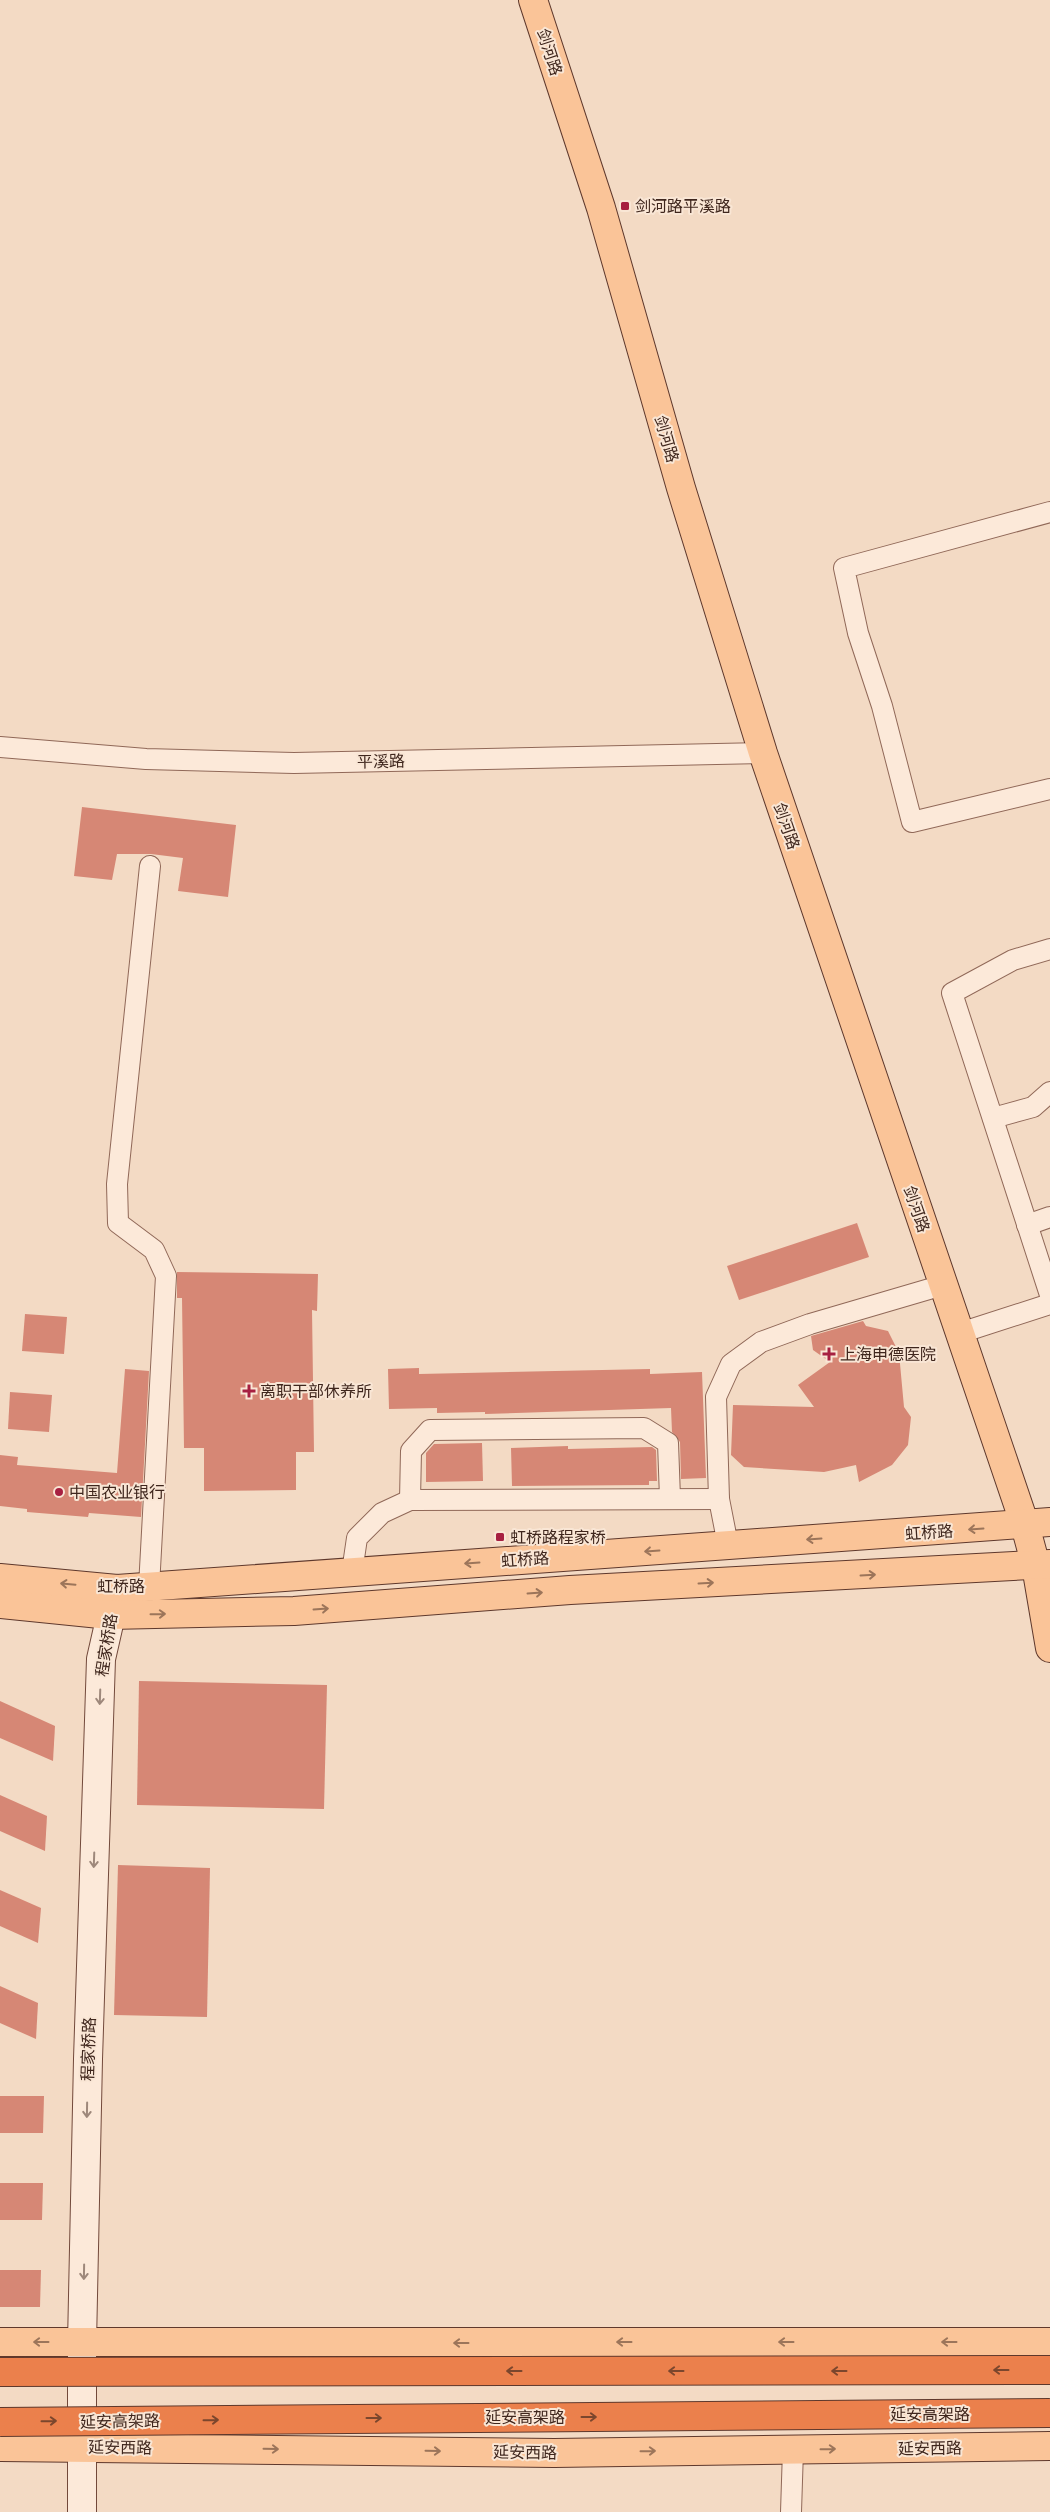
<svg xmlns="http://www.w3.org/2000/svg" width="1050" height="2512" viewBox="0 0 1050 2512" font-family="'Crimson Pro','Noto Sans SC',serif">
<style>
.building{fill:#d68775}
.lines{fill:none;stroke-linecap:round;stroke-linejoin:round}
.street-casing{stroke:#906858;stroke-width:22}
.secondary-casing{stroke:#72493b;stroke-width:30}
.primary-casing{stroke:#5e382c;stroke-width:30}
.street{stroke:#fce9d9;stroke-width:20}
.secondary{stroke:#fce9d9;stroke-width:28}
.primary{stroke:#fac498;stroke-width:28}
.highway-bridge-casing{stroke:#5e382c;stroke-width:30;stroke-linecap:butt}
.highway-bridge{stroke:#eb804c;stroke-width:28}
.oneway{stroke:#9c755a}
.oneway2{stroke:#9e887b}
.oneway3{stroke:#7b462d}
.poi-dot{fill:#a72041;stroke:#f9e6d5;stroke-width:2}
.labels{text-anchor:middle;stroke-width:4;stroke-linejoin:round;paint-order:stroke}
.street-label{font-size:16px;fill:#3f261d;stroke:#f9e6d5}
.poi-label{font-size:16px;fill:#3f261d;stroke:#f9e6d5;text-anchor:start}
</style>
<rect width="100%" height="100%" fill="#f3dac4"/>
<!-- building -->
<g class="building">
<path d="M82,807l154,18 -8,72 -50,-6 5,-33 -32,-4h-34l-5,26 -38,-4z"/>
<path d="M857,1223l12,34 -130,43 -12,-34z"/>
<path d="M177,1272l141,2 -1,37 -5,-1 2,142h-18v38l-92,1v-43h-20l-2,-150h-5z"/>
<path d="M25,1314l42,3 -3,37 -42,-3z"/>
<path d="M863,1321l3,5 22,5 11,22 5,54 7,10 -3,28 -16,20 -33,17 -3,-17 -32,7 -80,-5 -13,-12 2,-50 81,2 -16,-22 32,-23 -17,-12 -2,-14z"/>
<path d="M419,1368v6l231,-5v5l52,-2 4,106 -25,1 -1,-37 -8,-10 -1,-24 -186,6v-2l-48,1v-5l-48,1 -1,-40z"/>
<path d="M125,1369l24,2 -8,146 -52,-4 -1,4 -61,-5v-3l-27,-3v-51l18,2 -1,8 100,8z"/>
<path d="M10,1392l42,3 -3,37 -41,-3z"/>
<path d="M482,1443l1,38 -57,1v-29l8,-9z"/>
<path d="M568,1446v3l84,-2 4,3 1,31h-8v4l-137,1 -1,-38z"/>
<path d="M139,1681l188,4 -3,124 -187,-4z"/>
<path d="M0,1701l55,25 -2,35 -53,-23z"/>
<path d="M0,1795l47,21 -2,35 -45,-20z"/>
<path d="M118,1865l92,3 -3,149 -93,-2z"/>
<path d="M0,1890l41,18 -3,35 -38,-17z"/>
<path d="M0,1986l38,17 -2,36 -36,-16z"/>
<path d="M0,2096h44l-1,37h-43z"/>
<path d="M0,2183h43l-1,37h-42z"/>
<path d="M0,2270h41l-1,37h-40z"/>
</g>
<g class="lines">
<!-- street casing -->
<g class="street-casing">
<g id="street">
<path d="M1050,512l-206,56 14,65 24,73 30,116 138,-33"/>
<path d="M0,747l146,12 148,4 469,-10"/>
<path d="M1050,949l-37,11 -61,33 98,302"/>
<path d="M993,1118l40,-11 17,-15"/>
<path d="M1027,1225l23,-8"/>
<path d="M960,1333l90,-29"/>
<path d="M410,1500l1,-49 19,-21 214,-2 24,15 2,55"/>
<path d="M728,1545l-9,-46 -3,-102 15,-33 30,-22 49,-18 133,-39"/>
<path d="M352,1572l5,-34 25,-25 28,-13 309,-1"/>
<path d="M149,1587l17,-311 -12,-26 -36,-27 -1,-39 33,-318"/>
<path d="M791,2512l2,-62"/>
</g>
</g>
<!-- secondary casing -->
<g class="secondary-casing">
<path id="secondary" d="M82,2512v-169l6,-284 13,-400 15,-66"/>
</g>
<!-- primary casing -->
<g class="primary-casing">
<g id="primary">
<path d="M533,0l68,208 80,280 82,265 262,772 11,41 14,82"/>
<path d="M0,1578l117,11 933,-67"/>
<path d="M0,1604l110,11 184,-4 276,-21 480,-26"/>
<path d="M0,2342h1050"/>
<path d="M0,2447l554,6 496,-7"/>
</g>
</g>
<!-- street -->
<use href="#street" class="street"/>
<!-- secondary -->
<use href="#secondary" class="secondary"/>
<!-- primary -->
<use href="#primary" class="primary"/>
<!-- highway-bridge casing -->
<g class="highway-bridge-casing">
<g id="highway-bridge">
<path d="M0,2372l1050,-2"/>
<path d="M0,2422l1050,-9"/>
</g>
</g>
<!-- highway-bridge -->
<use href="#highway-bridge" class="highway-bridge"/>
</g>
<!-- one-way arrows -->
<defs><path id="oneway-shaft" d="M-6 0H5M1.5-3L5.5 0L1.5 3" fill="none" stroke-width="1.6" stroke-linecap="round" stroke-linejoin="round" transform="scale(1.25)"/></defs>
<g class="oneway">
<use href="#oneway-shaft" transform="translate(976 1529) rotate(176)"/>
<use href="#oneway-shaft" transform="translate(814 1539) rotate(176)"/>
<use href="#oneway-shaft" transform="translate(652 1551) rotate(176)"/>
<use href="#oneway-shaft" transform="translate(472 1563) rotate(176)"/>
<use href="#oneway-shaft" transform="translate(868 1575) rotate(-3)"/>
<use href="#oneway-shaft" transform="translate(706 1583) rotate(-3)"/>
<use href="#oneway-shaft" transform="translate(68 1584) rotate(-175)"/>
<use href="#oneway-shaft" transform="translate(535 1593) rotate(-4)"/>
<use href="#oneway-shaft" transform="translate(321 1609) rotate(-4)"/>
<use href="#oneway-shaft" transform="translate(158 1614) rotate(-1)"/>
<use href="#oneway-shaft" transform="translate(41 2342) rotate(-180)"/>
<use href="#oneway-shaft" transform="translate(624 2342) rotate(180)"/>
<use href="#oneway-shaft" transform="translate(786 2342) rotate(180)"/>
<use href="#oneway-shaft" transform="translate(949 2342) rotate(180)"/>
<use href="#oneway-shaft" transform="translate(461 2343) rotate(180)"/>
<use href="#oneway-shaft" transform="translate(271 2449) rotate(1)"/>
<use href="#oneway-shaft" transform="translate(828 2449) rotate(-1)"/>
<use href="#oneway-shaft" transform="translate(433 2451) rotate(1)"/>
<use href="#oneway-shaft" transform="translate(648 2451) rotate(-1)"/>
</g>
<g class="oneway2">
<use href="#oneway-shaft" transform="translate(100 1697) rotate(92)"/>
<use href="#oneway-shaft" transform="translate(94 1860) rotate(92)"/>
<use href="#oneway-shaft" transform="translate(87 2110) rotate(91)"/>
<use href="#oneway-shaft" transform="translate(84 2272) rotate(91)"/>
</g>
<g class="oneway3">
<use href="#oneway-shaft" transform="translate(1001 2370) rotate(180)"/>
<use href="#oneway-shaft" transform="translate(514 2371) rotate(180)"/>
<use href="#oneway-shaft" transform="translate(676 2371) rotate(180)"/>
<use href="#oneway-shaft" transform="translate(839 2371) rotate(180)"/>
<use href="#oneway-shaft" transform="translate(589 2417)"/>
<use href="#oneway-shaft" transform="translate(374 2418)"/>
<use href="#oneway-shaft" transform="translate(211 2420) rotate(-1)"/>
<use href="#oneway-shaft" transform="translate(49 2421) rotate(-1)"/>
</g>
<!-- markers -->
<g class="poi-dot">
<rect x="620" y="201" width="10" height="10" rx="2.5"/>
<path d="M826.5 1346.5h5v5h5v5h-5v5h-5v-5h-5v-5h5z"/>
<path d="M246.5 1383.5h5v5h5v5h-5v5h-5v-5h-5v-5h5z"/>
<circle cx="59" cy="1492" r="5"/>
<rect x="495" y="1532" width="10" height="10" rx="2.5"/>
</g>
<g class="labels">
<!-- street labels -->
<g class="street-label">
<text transform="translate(550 52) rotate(72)" y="6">剑河路</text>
<text transform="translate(667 439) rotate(74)" y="6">剑河路</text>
<text transform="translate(381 761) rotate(-1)" y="6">平溪路</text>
<text transform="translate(787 826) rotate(71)" y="6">剑河路</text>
<text transform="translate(917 1209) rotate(71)" y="6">剑河路</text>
<text transform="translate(929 1532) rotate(-4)" y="6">虹桥路</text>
<text transform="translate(525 1559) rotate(-4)" y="6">虹桥路</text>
<text x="121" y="1592">虹桥路</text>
<text transform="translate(106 1645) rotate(-81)" y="6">程家桥路</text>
<text transform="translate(88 2049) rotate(-88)" y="6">程家桥路</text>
<text x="930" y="2420">延安高架路</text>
<text x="525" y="2423">延安高架路</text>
<text transform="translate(120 2421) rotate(-1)" y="6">延安高架路</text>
<text transform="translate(120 2447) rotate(1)" y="6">延安西路</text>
<text transform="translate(930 2448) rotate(-1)" y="6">延安西路</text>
<text transform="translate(525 2452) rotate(1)" y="6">延安西路</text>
</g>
<!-- poi labels -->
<g class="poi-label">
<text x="635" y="212">剑河路平溪路</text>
<text x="840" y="1360">上海申德医院</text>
<text x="260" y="1397">离职干部休养所</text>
<text x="69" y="1498">中国农业银行</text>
<text x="510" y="1543">虹桥路程家桥</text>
</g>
</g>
</svg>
